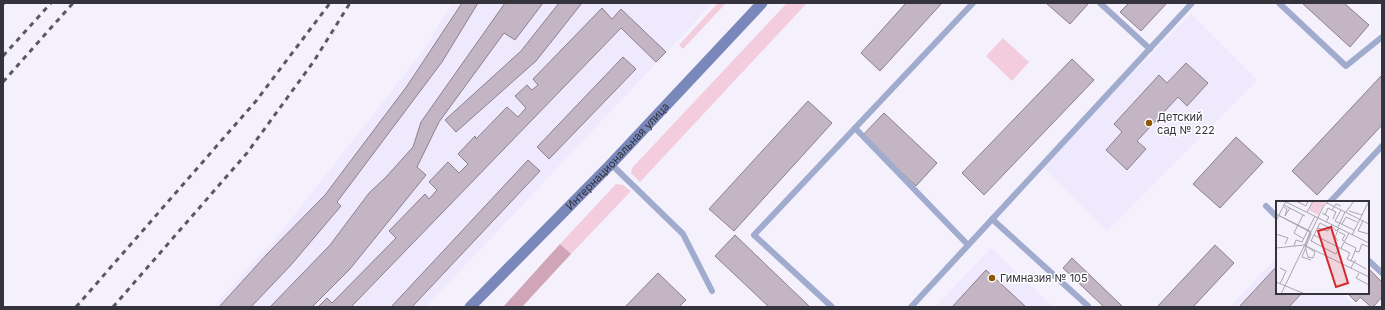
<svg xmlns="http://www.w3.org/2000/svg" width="1385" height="310" viewBox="0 0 1385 310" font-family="Inter,sans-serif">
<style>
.built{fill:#efe9fe}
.green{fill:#f3ccdd}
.forest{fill:#cfa5b7}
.building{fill:#c3b5c4;stroke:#8d808e}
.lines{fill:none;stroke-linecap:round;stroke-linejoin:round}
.service{stroke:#a1abce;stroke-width:6}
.secondary{stroke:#7987ba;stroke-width:11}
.rail{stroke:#5a5861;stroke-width:3;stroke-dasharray:5 5;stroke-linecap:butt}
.poi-dot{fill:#8c5805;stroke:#fff;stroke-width:1.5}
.labels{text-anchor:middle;stroke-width:3;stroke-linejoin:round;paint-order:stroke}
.poi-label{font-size:11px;fill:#35333b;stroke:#fff;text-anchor:start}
.street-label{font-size:11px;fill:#35333b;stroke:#fff}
.inset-road{fill:none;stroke:#a8a5af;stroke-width:1}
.view{fill:#d62828;fill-opacity:0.15;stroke:#d62828;stroke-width:2}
.inset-edge{fill:none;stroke:#35333b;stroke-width:2}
</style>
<rect width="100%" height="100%" fill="#f4f1fd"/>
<!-- built -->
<g class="built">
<path d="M452,3h261l-287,304h-213l68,-75 144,-184z"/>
<path d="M1191,14l66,66 -150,151 -66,-66z"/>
<path d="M991,248l62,59h-118z"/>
<path d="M1277,257v36h64l15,14h-126z"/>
</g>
<!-- green -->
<g class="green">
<path d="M718,3h8l-43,46 -4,-4z"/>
<path d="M787,3h20l-167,179 -9,-9 1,-5z"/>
<path d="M1003,38l26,24 -17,19 -26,-25z"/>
<path d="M616,184l7,1 8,6 -60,63 -11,-10z"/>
</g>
<!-- forest -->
<path class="forest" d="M560,244l11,10 -49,53h-19z"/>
<!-- building -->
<g class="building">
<path d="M462,3h16l-36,59 -105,140 4,4 -50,59 -40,42h-32l49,-54 57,-58 82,-109z"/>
<path d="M505,3h38l-28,37 -11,-7 -65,89 -22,45 9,8 -76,94 -38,38h-42l60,-62 39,-52 17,-16 27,-30 8,-25z"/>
<path d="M559,3h23l-46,58 -80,71 -11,-12 76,-69z"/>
<path d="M906,3h36l-62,68 -19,-18z"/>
<path d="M1046,3h43l-19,21z"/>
<path d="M1129,3h38l-26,28 -21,-19z"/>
<path d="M1302,3h42l25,22 -19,22z"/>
<path d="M602,8l10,11 9,-10 45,43 -10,10 -35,-34 -270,279h-33l9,-9 5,5 64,-65 -7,-7 36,-37 4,5 8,-9 -8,-8 19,-20 11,11 9,-9 -10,-10 17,-18 1,3 31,-32 11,10 8,-9 -11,-12 12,-11 5,5 6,-5 -5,-6z"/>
<path d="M623,57l13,12 -87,90 -12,-12z"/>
<path d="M1072,59l22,21 -110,115 -22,-22z"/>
<path d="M1186,63l22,20 -21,23 -9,-9 -41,44 9,8 -19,21 -21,-20 16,-18 -8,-8 45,-49 8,8z"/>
<path d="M1382,75v50l-65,70 -25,-24z"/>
<path d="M808,101l24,22 -98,108 -25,-22z"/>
<path d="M884,113l53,50 -21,23 -54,-50z"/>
<path d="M1236,137l27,25 -43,46 -27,-24z"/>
<path d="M528,160l12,11 -128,136h-21z"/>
<path d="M735,235l75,72h-41l-54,-51z"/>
<path d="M1215,245l19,18 -41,44h-36z"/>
<path d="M1072,258l51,49h-19l-41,-39z"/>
<path d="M1277,266v27h25l-13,14h-50z"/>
<path d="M1368,268l14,14v15l-9,10h-2l-11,-10 -4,5 -9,-9h21z"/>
<path d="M986,270l40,37h-74z"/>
<path d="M658,273l28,27 -7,7h-54z"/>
</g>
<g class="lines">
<!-- service -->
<g class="service">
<path d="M1100,3l50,46"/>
<path d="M1279,3l67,63 36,-29"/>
<path d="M855,128l113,117"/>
<path d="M611,164l72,70 29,57"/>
<path d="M1330,202l52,-56"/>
<path d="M1266,206l11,11"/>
<path d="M992,219l96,87"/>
<path d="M1368,260l14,13"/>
<path d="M832,307l-78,-72 219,-232"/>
<path d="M911,307l281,-304"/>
</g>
<!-- secondary -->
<path class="secondary" id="s1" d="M470,307l141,-143 151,-161"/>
<!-- rail -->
<g class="rail">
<path d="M3,4l1,-1"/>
<path d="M3,56l48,-53"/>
<path d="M3,82l70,-79"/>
<path d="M76,307l180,-206 74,-98"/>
<path d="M113,307l134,-154 67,-92 36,-58"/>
</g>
</g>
<!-- markers -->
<g class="poi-dot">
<circle cx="1149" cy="123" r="4"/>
<circle cx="992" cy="278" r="4"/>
</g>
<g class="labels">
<!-- poi labels -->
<g class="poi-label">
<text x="1157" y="121">Детский<tspan x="1157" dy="13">сад № 222</tspan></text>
<text x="1000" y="282">Гимназия № 105</text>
</g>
<!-- street labels -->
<g class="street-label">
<text dy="4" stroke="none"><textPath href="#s1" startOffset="211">Интернациональная улица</textPath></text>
</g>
</g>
<!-- overview -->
<g transform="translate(1276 201)">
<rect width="93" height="93" fill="#f4f1fd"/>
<path d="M37,0h12l-7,14 -9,-5z" fill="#f3ccdd"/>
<path class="inset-road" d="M8,0l85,42M20,0l10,5 2,-5M51,2l42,21M8,4l21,11M8,6l3,2 -2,7 5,-8M56,9l4,2 -3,7M73,10l13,4M31,11l6,-11M70,11l8,-11M46,12l7,4 -3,5M0,13l34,17 1,3 -5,12 9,6 -2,6 -5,-1 -3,-11 5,-14 -34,-18M27,14l-9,18 10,6M49,14l3,-7 4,2 4,-6 5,2M0,20l10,-20M59,20l19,9M59,20l6,-11M87,20l-5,10 11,3M66,23l4,-7 11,5M55,24l5,6 3,-3 -4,9 3,4M62,26l7,-15M41,27l11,3 2,-4M54,27l-10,-5 -9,18 25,13 3,-6M63,31l6,3 -3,5 2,1M0,33l12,4 -3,6M38,34l36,18 -3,6 4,2M76,34l17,-34M68,41l12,6 -1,3M18,45l2,-6 6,2 13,-26M30,46l-4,10 9,3M0,47l28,-3 65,32M65,47l8,-15M80,59l-2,2 12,7M75,67l3,-6 -3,-1 4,-10 4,1 3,-8 7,3M83,72l-3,5 13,7M0,81l29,12M4,83l6,-13 -6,-3M5,93l43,-89 5,-4"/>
<path class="view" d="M55,26l17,56 -12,4 -18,-56z"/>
<rect width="93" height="93" class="inset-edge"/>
</g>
<!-- border -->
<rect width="1385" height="310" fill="none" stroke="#35333b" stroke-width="8"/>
</svg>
